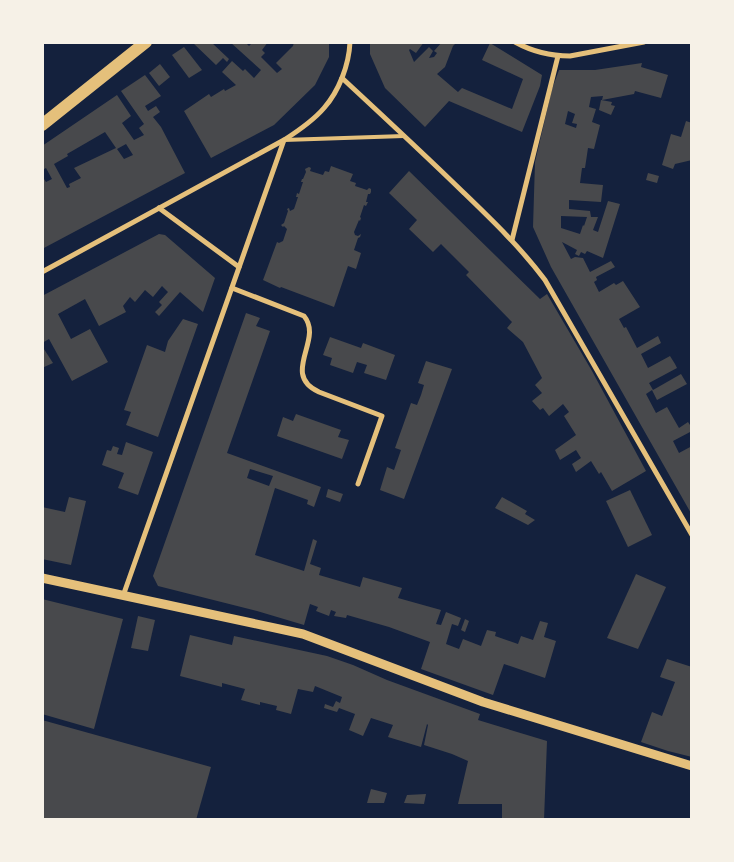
<svg xmlns="http://www.w3.org/2000/svg" width="734" height="862" viewBox="0 0 734 862" font-family="'Titillium Web',sans-serif">
<style>
.building{fill:#48494c;fill-rule:evenodd}
.lines{fill:none;stroke-linecap:round;stroke-linejoin:round}
.service{stroke:#e5c07b;stroke-width:4}
.minor{stroke:#e5c07b;stroke-width:5}
.tertiary{stroke:#e5c07b;stroke-width:9}
.primary{stroke:#e5c07b;stroke-width:12}
</style>
<rect width="100%" height="100%" fill="#14213d"/>
<!-- building -->
<g class="building">
<path d="M192,42h19l18,17 -2,3 -4,-4 -7,7z"/>
<path d="M230,42h15l4,4 4,-4h15l-6,8 3,3 -4,4 16,16 5,-4 -6,-6 17,-17 1,-4h35v15l-14,28 -41,40 -63,33 -27,-47 25,-17 2,3 13,-8 1,2 11,-6 -14,-13 10,-11 11,10 2,-2 9,9 7,-8z"/>
<path d="M370,42h54l-8,11 -6,-4 -1,1 5,12 15,-15 4,4 -4,7 5,-1 3,-4 -3,-2 8,-9h15l-4,4 -8,21 -8,7 21,18 4,-4 50,21 11,-30 -41,-19 8,-17 52,32 -2,11 -18,46 -73,-31 -24,26 -40,-39 -15,-34z"/>
<path d="M184,47l18,23 -13,8 -17,-23z"/>
<path d="M642,63l-1,4 27,8 -7,23 -26,-7 -1,3 -32,6 1,-4 -12,1 -2,10 7,2 -4,13 8,3 -6,24 -6,-1 -3,20h-3l-2,15 23,2 -2,17 -32,-2v9l21,2 1,6h7l-5,13 5,2 10,-31 12,3 -17,54 -16,-7 -2,3 -4,-2 -2,4 -4,-2 2,-4 -15,-8 9,17 4,-2 8,1 7,14 21,-11 4,6 -19,10 1,3 -3,2 5,10 15,-9 2,2 7,-4 17,26 -21,12 5,9 2,-1 11,21 21,-12 3,7 -20,11 7,14 22,-12 5,8 2,4 -28,15 4,7 28,-16 6,10 -30,16 -5,-10 -6,4 10,19 11,-6 12,21 9,-6 4,6v3l-19,10 6,12 13,-7v69l-141,-248 -18,-40 2,-65 17,-73 7,-19h36zM568,111l7,3 -3,9 5,1 -1,4 -11,-4zM561,216l26,1 -3,9 -1,-1 -3,9 -19,-6z"/>
<path d="M160,64l10,13 -11,9 -10,-13z"/>
<path d="M145,75l16,21 -16,10 3,5 8,-5 4,6 -7,5 8,10 24,46 -143,76v-38h2l-2,-2v-33l4,6 6,-3 -6,-11 -4,2v-24l75,-51 14,21 -9,7 12,17 10,-5 -5,-7 5,-4 -23,-33zM105,132l11,16 -42,20 7,10 -12,6 1,3 -3,1 -13,-24 14,-8 -1,-2zM126,144l7,11 -9,4 -7,-10z"/>
<path d="M601,100l11,2 -1,3 4,1 -4,9 -12,-5z"/>
<path d="M686,121l6,2v37l-17,4 -2,5 -11,-4 9,-31 10,3z"/>
<path d="M331,166l22,8 -3,7 6,2 -1,3 12,4 2,-2 2,1v3l-1,2h-2l-2,8h2l-2,4 -2,-1 -4,12 1,1 -1,3 -1,-1 -5,12 1,3 3,1 3,-2 -1,3 -2,1 -4,12 7,3 -5,16 -8,-3 -14,41 -53,-20 -1,1 -17,-8 14,-38 2,1 4,-2 4,-12 -3,-3 -1,1 -2,-2 3,-2 4,-12 -1,-2 2,-1 1,3 4,-2 4,-12h-2l1,-4 2,1 4,-12h-2l1,-3h1l3,-7 -1,-3 4,-2 2,1 -1,3 13,4 2,-4 4,1z"/>
<path d="M409,171l131,128 7,-5 45,77 54,100 -34,20 -11,-19 -2,2 -8,-13 -15,11 -4,-8 9,-6 -5,-8 -16,10 -5,-10 21,-15 -12,-19 5,-4 -6,-8 -14,12 -6,-8 -3,2 -8,-9 10,-8 -7,-8 7,-7 -19,-36 -16,-14 5,-6 -46,-47 3,-3 -28,-28 -8,8 -24,-23 8,-9 -28,-27z"/>
<path d="M648,173l11,3 -2,7 -11,-3z"/>
<path d="M159,234l6,1 50,43 -12,34 -23,-20 -21,24 -4,-4 7,-7 -3,-3 9,-10 -6,-6 -9,11 -8,-7 -10,12 -5,-5 -7,9 3,6 -27,14 -14,-27 -27,15 13,25 19,-10 18,33 -36,19 -23,-42 -7,4v-47z"/>
<path d="M246,313l14,5 -4,8 14,5 -43,122 94,34 -7,20 -7,-3 1,-4 -33,-12 -20,67 49,16 9,-32 4,2 -7,23 11,4 -2,7 41,12 3,-10 39,11 -4,10 43,12 -5,14 5,1 5,-13 15,6 -3,8 -6,-2 -6,20 13,5 4,-10 18,7 6,-16 9,2 -1,4 23,8 3,-8 12,4 7,-19 8,2 -4,14 12,4 -11,37 -41,-14 -11,31 -72,-26 9,-27 -41,-15 -42,-12 -1,3 -12,-2 2,-4 -5,-2 -2,6 -13,-5 2,-4 -8,-3 -6,21 -47,-14 -99,-25 -5,-10zM250,469l23,7 -4,10 -22,-8z"/>
<path d="M183,319l15,5 -40,113 -32,-12 5,-13 -7,-2 23,-65 18,7 3,-11z"/>
<path d="M330,337l31,11 2,-5 32,12 -9,25 -22,-7 3,-8 -10,-3 -4,11 -23,-8 2,-7 -9,-3z"/>
<path d="M42,346l11,17 -11,5z"/>
<path d="M426,361l26,8 -48,130 -24,-9 7,-23 7,3 7,-20 -6,-2 16,-45 6,2 4,-10 3,-10 -6,-2z"/>
<path d="M296,414l45,16 -3,7 11,3 -7,19 -65,-23 6,-19 10,4z"/>
<path d="M126,442l27,10 -15,43 -20,-7 6,-15 -22,-8 5,-15 4,1 2,-5 6,2 -2,6 5,1z"/>
<path d="M328,489l15,5 -3,8 -14,-5z"/>
<path d="M630,490l22,45 -24,12 -22,-46z"/>
<path d="M69,497l17,4 -15,64 -29,-6v-52l23,5z"/>
<path d="M502,497l25,14 -2,3 10,6 -7,5 -33,-17z"/>
<path d="M636,574l30,13 -28,62 -31,-11z"/>
<path d="M42,599l81,20 -29,110 -52,-15z"/>
<path d="M138,616l17,4 -7,31 -17,-3z"/>
<path d="M465,619l4,2 -4,11 -4,-2z"/>
<path d="M190,635l42,10 2,-9 93,20 26,9 34,15 93,34 -2,6 69,21 -3,79h-42v-16h-44l10,-43 -16,-7 -28,-9 4,-20 -1,-1 -6,23 -33,-10 5,-12 -22,-7 -8,18 -14,-6 6,-16 -16,-6 -2,4 -13,-4 1,-4 8,3 3,-6 4,2 2,-6 -27,-11 -2,6 -15,-3 -7,25 -15,-4 1,-4 -17,-4v3l-19,-5 4,-11 -23,-6v4l-42,-11z"/>
<path d="M667,659l25,8v90l-24,-6 -27,-9 11,-30 10,4 13,-34 -15,-5z"/>
<path d="M42,720l169,47 -15,53h-154z"/>
<path d="M371,789l16,4 -3,10h-17z"/>
<path d="M426,794l-2,10 -20,-1 3,-8z"/>
</g>
<g class="lines">
<!-- service -->
<path class="service" d="M284,140l120,-4"/>
<!-- minor -->
<g class="minor">
<path d="M515,42c18,10 35,14 55,14l74,-14"/>
<path d="M342,78c41,38 82,76 122,115 29,28 57,55 81,87l147,255"/>
<path d="M159,208l80,59"/>
<path d="M512,240l46,-184"/>
<path d="M42,272l242,-132c14,-9 29,-19 40,-32 15,-17 25,-43 26,-66"/>
<path d="M232,288l72,28c20,24 -24,58 15,76l63,24 -24,68"/>
<path d="M123,596l161,-456"/>
</g>
<!-- tertiary -->
<path class="tertiary" d="M42,578l261,56 180,68 209,64"/>
<!-- primary -->
<path class="primary" d="M42,125l104,-83"/>
</g>
<!-- border -->
<rect width="734" height="862" fill="none" stroke="#f6f1e7" stroke-width="88"/>
</svg>
